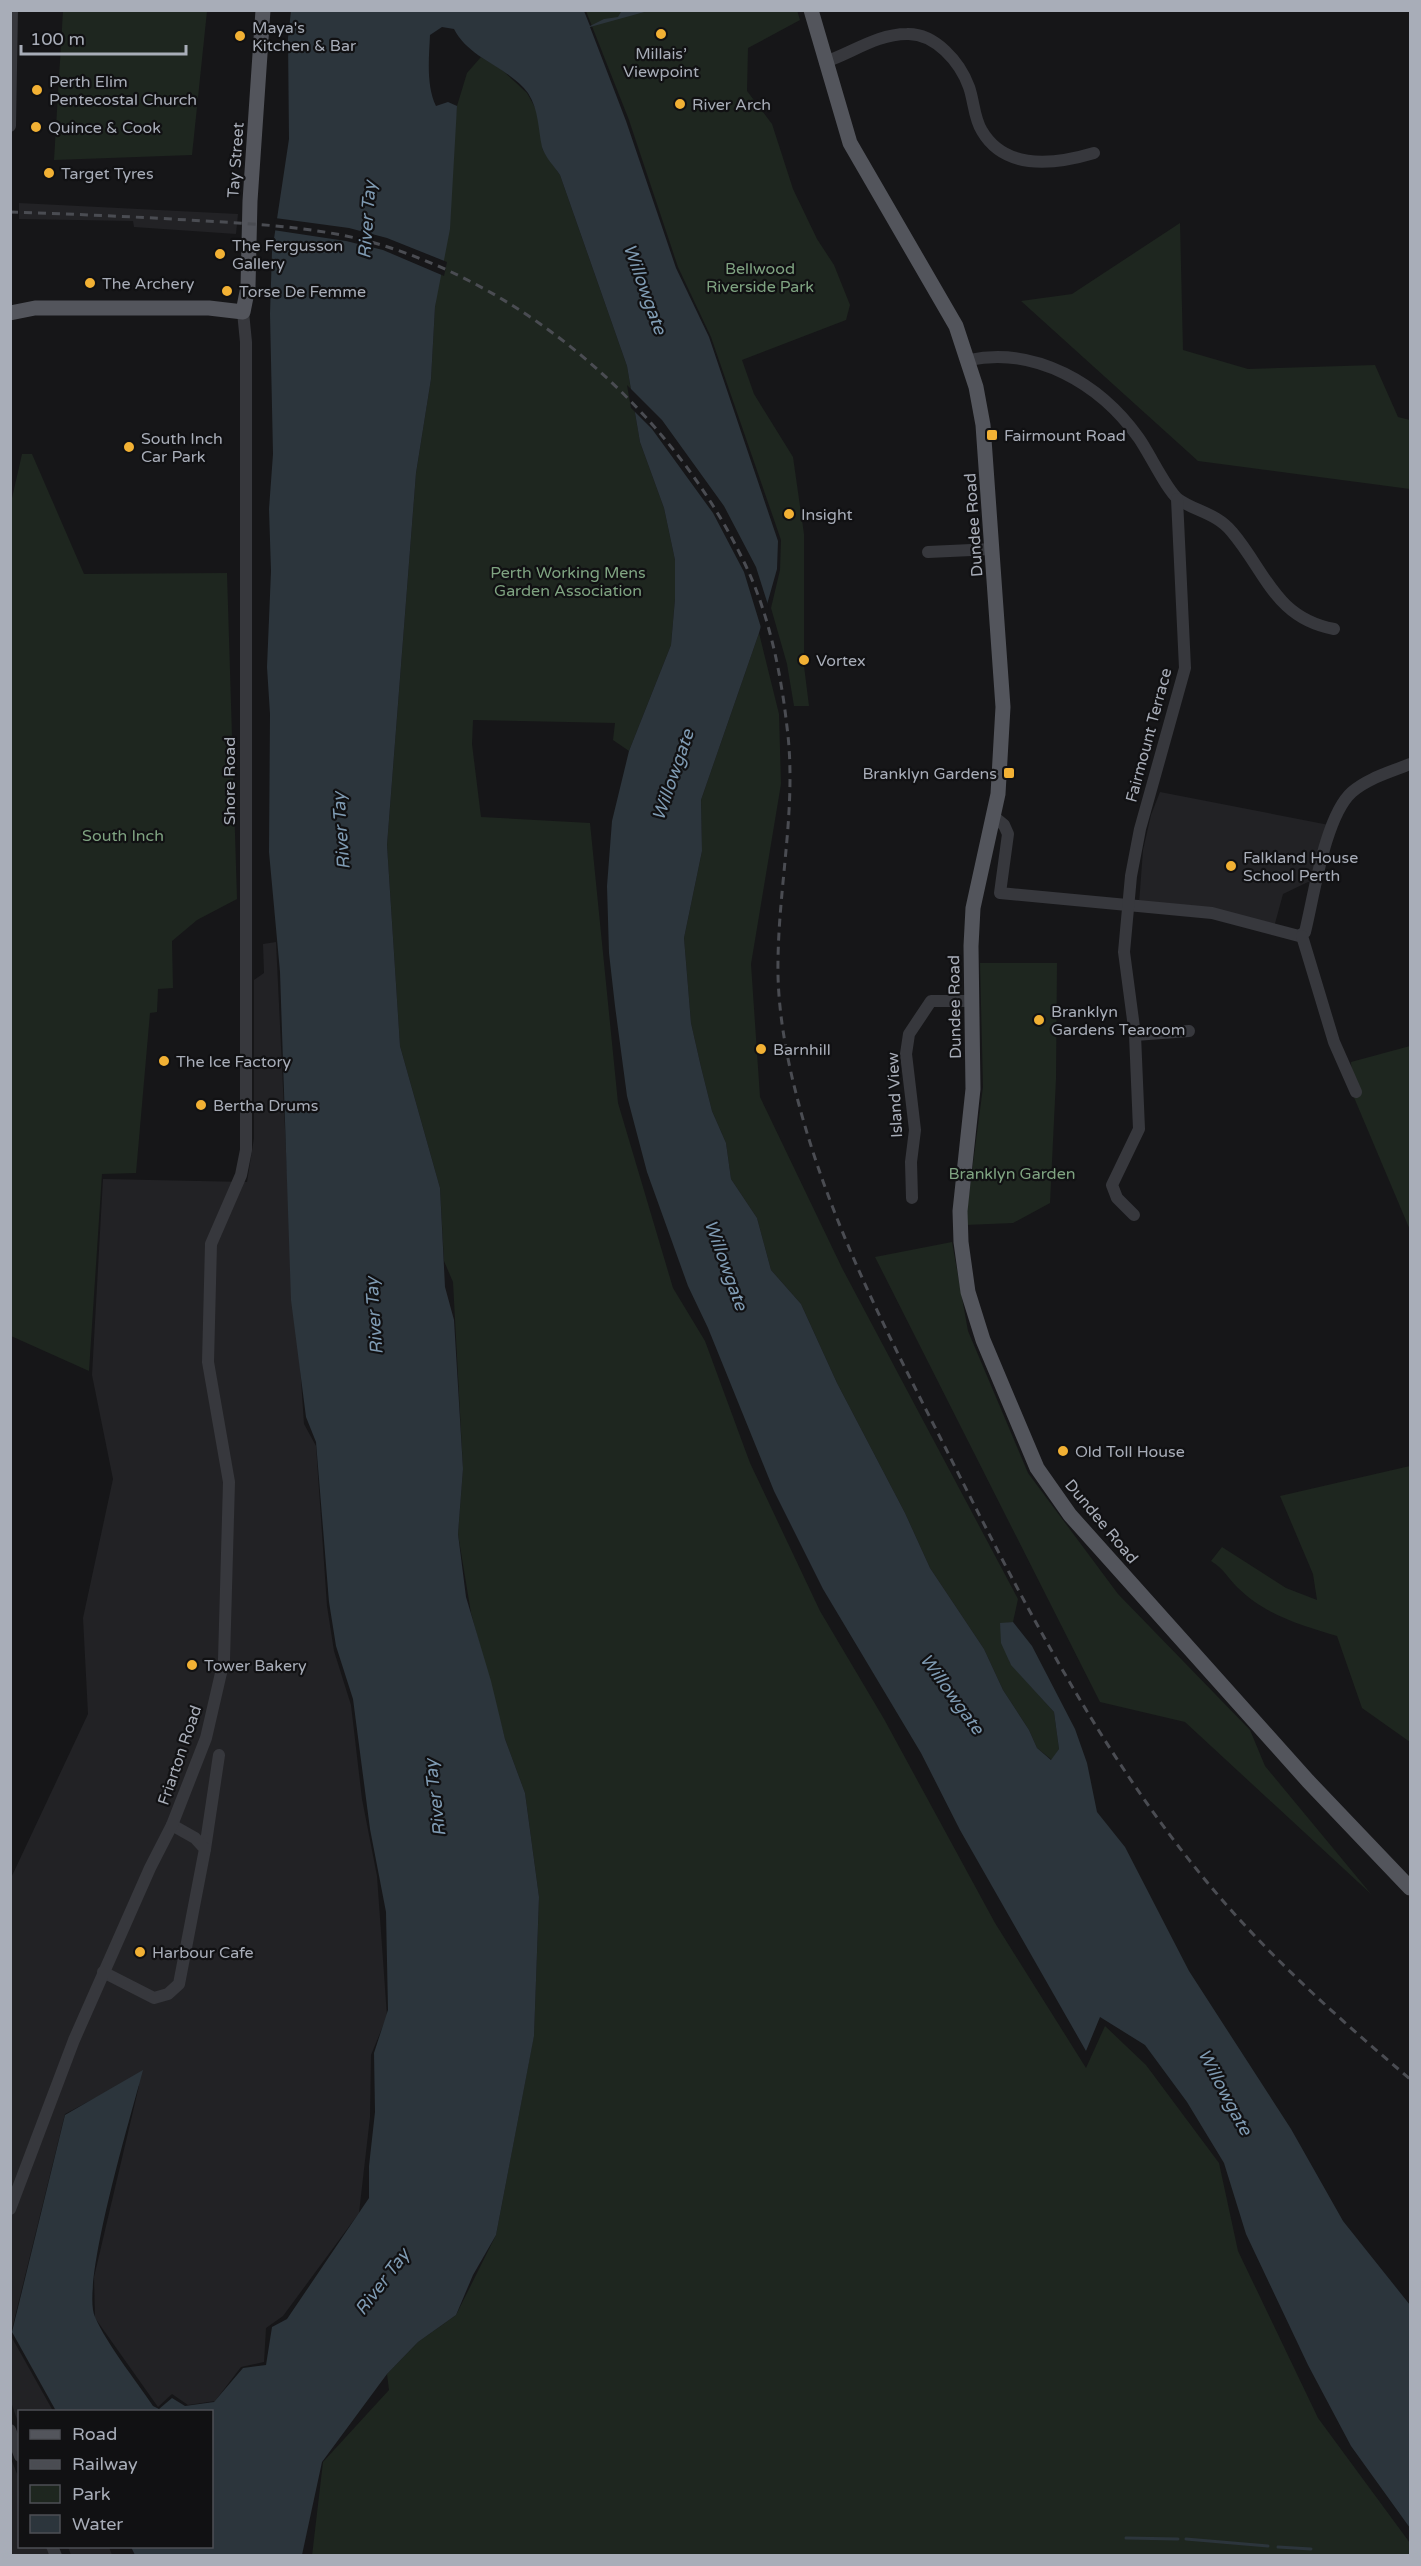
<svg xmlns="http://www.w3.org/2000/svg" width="1421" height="2566" viewBox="0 0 1421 2566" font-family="'Varela Round',sans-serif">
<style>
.built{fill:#222225}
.green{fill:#1e261f}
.water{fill:#2c353c}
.pier{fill:#161618}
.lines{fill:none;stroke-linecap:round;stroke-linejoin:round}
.stream{stroke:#2c353c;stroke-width:3}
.minor{stroke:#37383d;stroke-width:12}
.major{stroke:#53555c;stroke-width:15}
.rail{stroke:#4a4c52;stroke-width:3;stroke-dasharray:8 6;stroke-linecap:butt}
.poi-dot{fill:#f2b134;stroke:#111113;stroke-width:2}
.labels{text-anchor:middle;stroke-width:4.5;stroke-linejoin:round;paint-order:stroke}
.poi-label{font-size:16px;fill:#a8adb8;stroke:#111113;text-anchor:start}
.street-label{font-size:16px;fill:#a8adb8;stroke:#111113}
.park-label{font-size:16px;fill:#7fa381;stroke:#111113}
.water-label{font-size:18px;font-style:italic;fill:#7f9bb3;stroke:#111113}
</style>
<rect width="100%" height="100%" fill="#161618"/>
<!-- built -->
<g class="built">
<path d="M19,203l219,11 -2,20 -102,-7 -1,-6 -114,-2z"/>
<path d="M1160,792l169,33 -14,57h-7l-25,12 -9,33 -135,-23 4,-54 8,-35z"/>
<path d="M276,942l11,229 17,253 12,22 11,160 7,45 17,54 11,94 15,77 10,140 -16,39 -1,62 -11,96 -76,103 -17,12 -2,34 -23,5 -26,34 -27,4 -16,-11 -14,13 -63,-89 -1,-41 45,-191 -10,-6 -64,34 -54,219v-455l77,-164 -5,-96 30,-139 -21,-104 11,-196 144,3 7,-44v-158l10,-7 -1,-29z"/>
<path d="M11,2336l42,75 -33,1 -1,13 -8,-23z"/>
<path d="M10,2456l9,23 1,67 26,1 4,8h-39z"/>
<path d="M68,2547h41l3,8h-41z"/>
</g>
<!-- green -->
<g class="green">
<path d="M797,10l3,10 -52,28 -1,43 25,33 21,65 24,50 17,26 16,40 -4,15 -104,40 12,34 39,63 11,77v132l5,40h-15l-7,-42 -16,-56 9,-38 1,-30 -70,-203 -33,-70 -49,-147 -43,-109z"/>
<path d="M63,11h144l-15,144 -138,5z"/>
<path d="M481,57l20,12 26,24 10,18 6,39 17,25 67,191 13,76 24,66 11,52v39l-4,46 -42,106 -16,-11 2,-17 -142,-3 -1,24 9,73 109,6 28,280 55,185 32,53 45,122 70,148 64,108 111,204 91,145 19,-42 41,39 73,98 19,88 80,167 92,125v12l-1098,1 11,-94 66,-72 -2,-16 31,-32 38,-27 40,-80 38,-200 5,-138 -14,-104 -20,-54 -34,-126 -13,-79 5,-65 -10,-187 -9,-21 -4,-73 -40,-142 -13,-201 29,-372 15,-94 4,-72 22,-201 10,-33z"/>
<path d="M1180,223l3,127 65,19 127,-4 23,52 12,3v69l-212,-28 -177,-160 51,-7z"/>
<path d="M22,454h10l52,120 143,-1 10,326 -40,21 -25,21 1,47 -15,1 -1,23 -7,1 -14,160 -34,1 -13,197 -78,-35 -1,-829z"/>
<path d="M759,633l20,81 2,70 -30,180 9,133 82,171 176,331 -5,23 -13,2 10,39 44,49 5,37 -7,11 -15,-12 -8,-18 -26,-40 -19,-41 -54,-81 -25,-55 -68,-130 -36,-79 -30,-34 -14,-52 -26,-39 -5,-36 -14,-32 -11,-44 -10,-44 -7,-85 18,-87 -1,-51z"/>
<path d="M980,963h77l-1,116 -6,124 -37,20 -48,2 18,-138z"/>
<path d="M1410,1046v184l-57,-135 -2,-33z"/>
<path d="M952,1242l16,89 60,142 90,121 132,136 15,36 106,128 -186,-172 -85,-20 -225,-445z"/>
<path d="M1410,1466v276l-48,-34 -25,-72c-36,-11 -72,-21 -100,-49 -10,-10 -13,-18 -26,-26l11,-14 64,41 31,12 -4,-26 -33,-78z"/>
</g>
<!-- water -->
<path class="water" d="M291,11h293l6,15 14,-7 14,-2 3,-5 27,-1 -58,16 36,94 50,147 33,69 69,204 -1,28 -18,64 -58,167 1,51 -18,87 7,85 10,44 11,44 14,32 5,36 26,39 14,52 30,34 36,79 68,130 25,55 54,81 19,41 26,40 8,18 14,12 8,-11 -5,-37 -43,-47 -10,-22 -1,-20 13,-1 19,24 43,83 12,34 10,49 28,35 64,124 102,158 52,92 67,84v223l-59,-82 -43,-81 -62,-131 -22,-71 -37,-61 -42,-57 -45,-28 -14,34 -126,-221 -39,-77 -98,-164 -49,-98 -66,-163 -20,-42 -41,-114 -20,-76 -12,-90 -6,-53 -2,-67 5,-65 17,-70 42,-106 4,-46v-39l-11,-52 -24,-66 -13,-76 -67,-191c-6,-9 -15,-18 -18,-28 -4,-18 -3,-37 -14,-54 -19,-26 -59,-34 -74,-64l-12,-2 -12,8c-1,23 -4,50 6,71l12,-4 9,4 -7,123 -15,78 -4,72 -15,94 -29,372 13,201 40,142 5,99 9,33 9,149 -5,65 8,63 25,84 14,58 20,54 14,104 -5,139 -38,199 -23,40 -17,40 -38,27 -31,32 -65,88 -20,93h-167l-4,-8 81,-1v-134l-156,-1 -44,-79 53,-217 78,-45c-11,42 -63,215 -48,247 13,29 40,62 58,89l6,3 13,-11 13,8 29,-4 29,-34 23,-3 6,-38 15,-8 82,-121v-32l6,-54 -1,-59 14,-43 -2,-98 -16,-83 -17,-130 -17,-53 -7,-44 -13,-160 -10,-25 -15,-117 -11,-328 -11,-120 1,-138 -3,-47 4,-96 -2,-62 4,-55 -3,-140 2,-62 17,-113 -1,-101z"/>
<!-- pier -->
<g class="pier">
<path d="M275,218l74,10 38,10 60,24 -3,14 -61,-26 -37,-9 -73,-11z"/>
<path d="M627,385l35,35 62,86 32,61 13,41 -7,23 -18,-59 -31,-59 -61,-84 -21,-21z"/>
</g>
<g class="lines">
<!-- stream -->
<g class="stream">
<path d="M1126,2538l52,1"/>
<path d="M1186,2539l82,7"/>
<path d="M1278,2547l33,2"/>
</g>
<!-- minor -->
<g class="minor">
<path d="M825,62c27,-9 52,-28 82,-28 28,-1 53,28 62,53 5,14 5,32 13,44 24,41 75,33 112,22"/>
<path d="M10,126l2,-116"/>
<path d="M969,360c67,-14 131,24 169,77 11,15 28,52 40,62 16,12 39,14 54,33 34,40 43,86 102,97"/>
<path d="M928,552l65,-3"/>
<path d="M993,816l11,9 4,9 -8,59 212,20 87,23 6,-4c9,-36 20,-116 47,-140 16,-14 39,-20 58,-28"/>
<path d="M1302,936l32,106 22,50"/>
<path d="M1135,1035l54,-4"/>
<path d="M912,1198l-1,-36 4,-32 -9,-76 3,-20 22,-33h41"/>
<path d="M1134,1215l-17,-17 -5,-13 27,-56 -4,-94 -11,-83 7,-76 9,-47 45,-161 -8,-169"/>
<path d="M205,1849l14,-94"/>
<path d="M103,1972l51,26 14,-4 11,-10 26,-135 -10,-11 -23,-13"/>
<path d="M10,2209l64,-169 76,-172 22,-43 34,-87 18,-78 5,-178 -21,-120 3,-118 30,-69 5,-25v-808l-3,-30"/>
<path d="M10,2430l10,26"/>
<path d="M52,2546l4,10"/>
</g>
<!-- major -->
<g class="major">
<path d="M811,10l39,133 106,183 20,61 7,38 20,282 -5,87 -25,114 -2,38 2,143 -13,122 1,31 7,50 15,48 54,128 33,47 238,266 102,107"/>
<path d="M10,313l25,-5h174l34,4 5,-25 2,-86 13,-191"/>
</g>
<!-- rail -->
<path class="rail" d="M10,212c65,2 130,5 195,9 52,3 104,6 155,18 164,42 313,173 385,325 24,50 36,109 42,163 10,78 -8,155 -9,233 -1,47 8,96 20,141 32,122 90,234 147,346 83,165 169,335 295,473 52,57 111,109 170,159"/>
</g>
<!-- markers -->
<g class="poi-dot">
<circle cx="661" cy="34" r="6"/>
<circle cx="240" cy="36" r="6"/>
<circle cx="37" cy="90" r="6"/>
<circle cx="680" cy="104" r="6"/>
<circle cx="36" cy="127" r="6"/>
<circle cx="49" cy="173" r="6"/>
<circle cx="220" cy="254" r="6"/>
<circle cx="90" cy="283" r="6"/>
<circle cx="227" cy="291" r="6"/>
<rect x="986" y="429" width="12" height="12" rx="3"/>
<circle cx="129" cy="447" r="6"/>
<circle cx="789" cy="514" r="6"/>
<circle cx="804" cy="660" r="6"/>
<rect x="1003" y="767" width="12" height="12" rx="3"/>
<circle cx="1231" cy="866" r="6"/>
<circle cx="1039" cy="1020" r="6"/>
<circle cx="761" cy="1049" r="6"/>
<circle cx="164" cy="1061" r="6"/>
<circle cx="201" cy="1105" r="6"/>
<circle cx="1063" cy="1451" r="6"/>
<circle cx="192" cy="1665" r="6"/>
<circle cx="140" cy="1952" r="6"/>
</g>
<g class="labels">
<!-- poi labels -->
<g class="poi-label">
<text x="252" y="33">Maya's<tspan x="252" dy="18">Kitchen &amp; Bar</tspan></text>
<text x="661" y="59" text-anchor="middle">Millais’<tspan x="661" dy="18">Viewpoint</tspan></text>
<text x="49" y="87">Perth Elim<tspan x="49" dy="18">Pentecostal Church</tspan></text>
<text x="692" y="110">River Arch</text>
<text x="48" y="133">Quince &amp; Cook</text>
<text x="61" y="179">Target Tyres</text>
<text x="232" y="251">The Fergusson<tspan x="232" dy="18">Gallery</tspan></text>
<text x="102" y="289">The Archery</text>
<text x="239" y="297">Torse De Femme</text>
<text x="1004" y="441">Fairmount Road</text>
<text x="141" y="444">South Inch<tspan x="141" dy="18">Car Park</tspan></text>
<text x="801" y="520">Insight</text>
<text x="816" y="666">Vortex</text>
<text x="997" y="779" text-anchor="end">Branklyn Gardens</text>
<text x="1243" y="863">Falkland House<tspan x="1243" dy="18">School Perth</tspan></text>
<text x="1051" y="1017">Branklyn<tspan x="1051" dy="18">Gardens Tearoom</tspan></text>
<text x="773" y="1055">Barnhill</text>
<text x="176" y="1067">The Ice Factory</text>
<text x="213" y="1111">Bertha Drums</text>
<text x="1075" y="1457">Old Toll House</text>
<text x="204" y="1671">Tower Bakery</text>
<text x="152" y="1958">Harbour Cafe</text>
</g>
<!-- street labels -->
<g class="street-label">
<text transform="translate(235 160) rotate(-86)" y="6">Tay Street</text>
<text transform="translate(973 525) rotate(-94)" y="6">Dundee Road</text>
<text transform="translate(1148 735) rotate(-75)" y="6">Fairmount Terrace</text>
<text transform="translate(229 781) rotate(-90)" y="6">Shore Road</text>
<text transform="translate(954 1007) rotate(-91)" y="6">Dundee Road</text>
<text transform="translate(894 1095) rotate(-93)" y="6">Island View</text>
<text transform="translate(1102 1521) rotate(50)" y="6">Dundee Road</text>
<text transform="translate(179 1755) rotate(-71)" y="6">Friarton Road</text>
</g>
<!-- park labels -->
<g class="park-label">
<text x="760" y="274">Bellwood<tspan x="760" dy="18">Riverside Park</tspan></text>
<text x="568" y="578">Perth Working Mens<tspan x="568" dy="18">Garden Association</tspan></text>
<text x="123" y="841">South Inch</text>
<text x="1012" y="1179">Branklyn Garden</text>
</g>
<!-- water labels -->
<g class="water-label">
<text transform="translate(367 220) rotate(-86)" y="6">River Tay</text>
<text transform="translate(645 289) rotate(70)" y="6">Willowgate</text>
<text transform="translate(673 775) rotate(-71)" y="6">Willowgate</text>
<text transform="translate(341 831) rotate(-94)" y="6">River Tay</text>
<text transform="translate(726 1265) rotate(70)" y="6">Willowgate</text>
<text transform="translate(374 1316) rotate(-94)" y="6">River Tay</text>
<text transform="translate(952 1694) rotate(54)" y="6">Willowgate</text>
<text transform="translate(435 1798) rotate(-97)" y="6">River Tay</text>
<text transform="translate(1225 2092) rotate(62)" y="6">Willowgate</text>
<text transform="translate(382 2282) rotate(-53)" y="6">River Tay</text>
</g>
</g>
<!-- border -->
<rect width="1421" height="2566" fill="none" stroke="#a8adb8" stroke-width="24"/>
<!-- legend -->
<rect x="18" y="2410" width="195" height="138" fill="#111113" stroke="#4d4f55" stroke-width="1.5"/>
<rect x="30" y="2430" width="30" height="9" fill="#53555c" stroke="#4d4f55" stroke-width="1.5"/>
<text x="72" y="2440" font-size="18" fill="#a8adb8">Road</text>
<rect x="30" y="2460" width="30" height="9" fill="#4a4c52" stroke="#4d4f55" stroke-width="1.5"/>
<text x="72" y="2470" font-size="18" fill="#a8adb8">Railway</text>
<rect x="30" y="2485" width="30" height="18" fill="#1e261f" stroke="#4d4f55" stroke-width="1.5"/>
<text x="72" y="2500" font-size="18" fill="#a8adb8">Park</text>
<rect x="30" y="2515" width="30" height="18" fill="#2c353c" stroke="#4d4f55" stroke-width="1.5"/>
<text x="72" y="2530" font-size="18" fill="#a8adb8">Water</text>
<!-- scale -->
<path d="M21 45v9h165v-9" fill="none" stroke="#a8adb8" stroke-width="3"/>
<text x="30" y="45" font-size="18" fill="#a8adb8" stroke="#111113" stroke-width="4.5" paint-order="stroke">100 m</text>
</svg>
